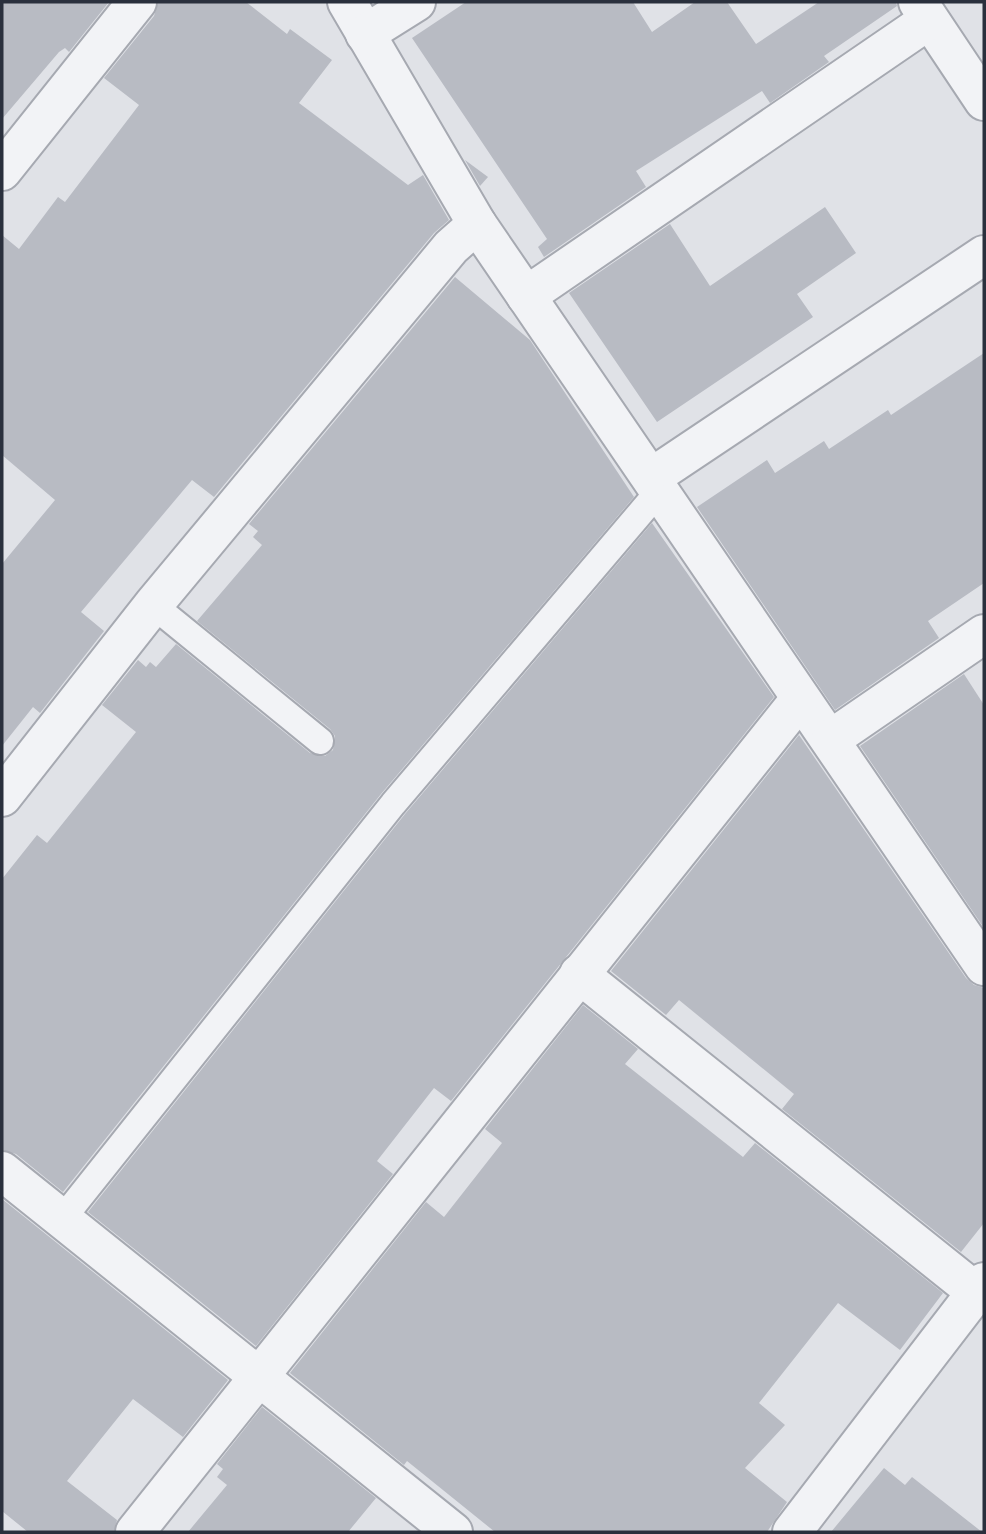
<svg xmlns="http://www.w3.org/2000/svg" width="986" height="1534" viewBox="0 0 986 1534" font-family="'Exo 2',sans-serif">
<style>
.building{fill:#b8bbc3}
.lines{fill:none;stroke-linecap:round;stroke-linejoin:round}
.service-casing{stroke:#a6a9b1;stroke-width:30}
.minor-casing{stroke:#a6a9b1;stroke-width:42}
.tertiary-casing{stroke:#a6a9b1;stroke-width:42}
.service{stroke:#f2f3f6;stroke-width:26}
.minor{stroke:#f2f3f6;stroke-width:38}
.tertiary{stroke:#f2f3f6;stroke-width:38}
</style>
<rect width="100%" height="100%" fill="#e0e2e7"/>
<!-- building -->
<g class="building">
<path d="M2,2h107l-40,50 -4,-4 -6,4 -57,67z"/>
<path d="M158,2h88l41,32 3,-5 42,31 -33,43 109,82 15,-10 26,45 -15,13 -220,264 -22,-17 -111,132 23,19 -64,82 -7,-6 -31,39v-182l53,-64 -53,-45v-220l17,14 39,-52 7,5 74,-97 -35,-27 50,-62z"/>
<path d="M466,2h167l19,30 43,-30h32l29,42 63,-42h77l1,4 -73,50 5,6 -59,41 -8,-12 -126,80 10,16 -102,70 -6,-10 9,-8 -135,-201z"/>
<path d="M465,160l23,17 -8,9z"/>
<path d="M825,207l31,46 -59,41 16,23 -156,105 -88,-129 101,-69 40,62z"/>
<path d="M455,277l75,63 104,157 -253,297 -318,398 -47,-38 -14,-4v-271l35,-44 10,8 89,-111 -34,-27 36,-45 8,7 4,-5 6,5 20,-23 134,109 15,3 8,-6 2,-14 -5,-7 -133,-108 65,-76 -9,-8 5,-6 -9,-7z"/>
<path d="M984,353v230l-56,38 11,17 -104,72 -138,-203 70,-47 8,13 49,-32 5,8 59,-39 3,5z"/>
<path d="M652,523l122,174 -323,404 -17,-13 -57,73 16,13 -137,172 -168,-134 317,-398z"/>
<path d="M964,674l20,31v223l-124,-182z"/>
<path d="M799,735l167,243 8,7 10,3v235l-23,29 -179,-143 12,-15 -115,-94 -13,15 -55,-44z"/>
<path d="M583,1005l55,44 -13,15 118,93 12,-14 188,150 -43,57 -62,-47 -79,100 26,22 -40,43 42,34 -20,30h-272l-88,-71 -3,4 -114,-92 136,-171 18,15 58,-74 -17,-14z"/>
<path d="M2,1199l226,181 -45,57 -50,-38 -66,82 50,39 -3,12h-86l-26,-21z"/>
<path d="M262,1407l114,91 -28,34h-160l39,-47 -10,-8 6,-8 -6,-5z"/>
<path d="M884,1468l21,17 7,-8 70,55h-151z"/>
</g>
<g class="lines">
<!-- service casing -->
<g class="service-casing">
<g id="service">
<path d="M153,605l167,136"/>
<path d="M63,1218l330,-414 267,-314"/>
</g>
</g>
<!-- minor casing -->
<g class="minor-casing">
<g id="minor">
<path d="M347,2l130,222 507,742"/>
<path d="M918,2l66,99"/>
<path d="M365,34l51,-32"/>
<path d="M2,171l135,-169"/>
<path d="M526,296l403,-276"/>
<path d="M831,739l153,-105"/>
<path d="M2,797l151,-192 298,-358 26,-23"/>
<path d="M579,974l397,318"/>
<path d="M2,1171l451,361"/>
<path d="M135,1532l665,-833"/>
<path d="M792,1532l192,-250"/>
</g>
</g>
<!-- tertiary casing -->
<g class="tertiary-casing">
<path id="tertiary" d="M667,467l317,-212"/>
</g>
<!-- service -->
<use href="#service" class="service"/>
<!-- minor -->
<use href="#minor" class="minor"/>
<!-- tertiary -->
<use href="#tertiary" class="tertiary"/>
</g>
<!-- border -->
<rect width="986" height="1534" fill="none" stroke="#2a303d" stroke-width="7"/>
</svg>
